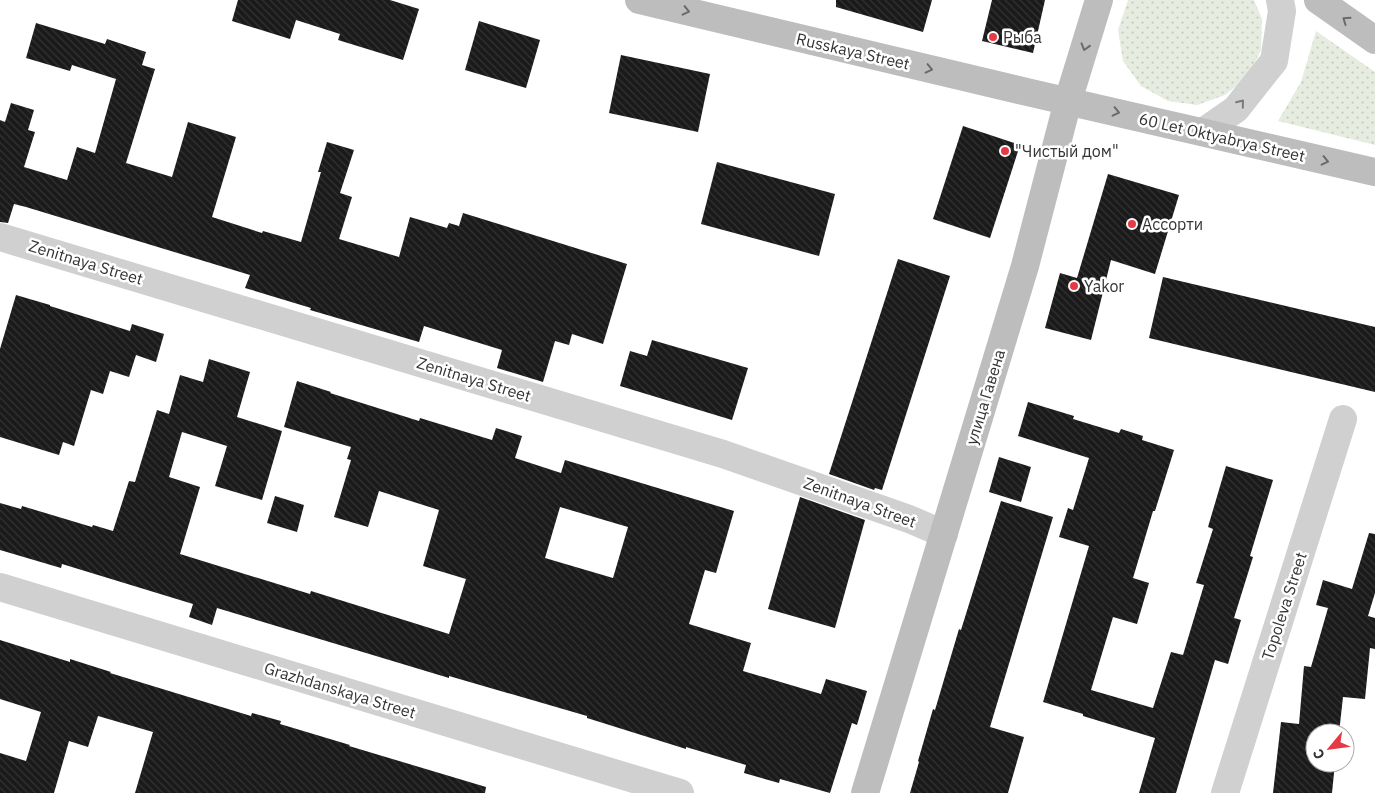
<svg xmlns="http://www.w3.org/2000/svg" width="1375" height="793" viewBox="0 0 1375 793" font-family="'IBM Plex Sans',sans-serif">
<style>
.grass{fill:url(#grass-dots)}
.building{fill:url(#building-back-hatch);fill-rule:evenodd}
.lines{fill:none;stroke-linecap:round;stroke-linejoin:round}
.street{stroke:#d0d0d0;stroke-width:28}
.secondary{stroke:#bdbdbd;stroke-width:28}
.oneway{stroke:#6a6a6a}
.oneway2{stroke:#7a7a7a}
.poi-dot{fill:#e63946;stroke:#fff;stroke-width:2}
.labels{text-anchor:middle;stroke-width:5;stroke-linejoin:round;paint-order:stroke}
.poi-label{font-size:16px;fill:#333;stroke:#fff;text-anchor:start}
.street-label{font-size:16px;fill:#333;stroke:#fff}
</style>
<defs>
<pattern id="grass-dots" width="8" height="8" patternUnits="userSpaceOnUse" patternTransform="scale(1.25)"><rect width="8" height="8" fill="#e6ecdf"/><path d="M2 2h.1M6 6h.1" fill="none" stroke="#c6cbc0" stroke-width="1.8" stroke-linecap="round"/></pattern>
<pattern id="building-back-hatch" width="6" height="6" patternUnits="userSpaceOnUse" patternTransform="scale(1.25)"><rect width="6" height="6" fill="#1a1a1a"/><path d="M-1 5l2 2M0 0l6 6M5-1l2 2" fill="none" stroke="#333"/></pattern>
</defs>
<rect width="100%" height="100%" fill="#fff"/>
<!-- grass -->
<g class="grass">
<path d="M1128,0h126l8,19 -1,31 -13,27 -23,18 -28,10 -29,-4 -27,-15 -18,-25 -5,-31z"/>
<path d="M1316,31l59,41v73l-97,-24 23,-39z"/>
</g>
<!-- building -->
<g class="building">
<path d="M238,0h152l29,9 -16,51 -65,-20 2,-6 -44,-14 -6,19 -58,-18z"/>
<path d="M836,0h96l-9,32 -87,-25z"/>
<path d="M992,0h53l-12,53 -51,-12z"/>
<path d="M479,21l61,19 -14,48 -61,-18z"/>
<path d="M36,23l69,21 2,-5 39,13 -4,13 13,4 -29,94 46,14 16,-55 48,15 -24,80 50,16 1,-2 38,11 20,-70h-3l9,-30 27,8 -14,43 12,4 -13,42 60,18 11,-40 37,11 2,-5 10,3 4,-13 164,51 -24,80 -31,-10 -3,11 -14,-4 -12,41 -46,-14 5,-18 -78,-24 -5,16 -109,-32 1,-2 -66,-20 5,-13 -224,-68 -12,-3 -6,19 -8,-1v-102l5,2 6,-19 23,7 -6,20 7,2 -11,35 43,13 10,-33 18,6 21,-74 -44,-14 -2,6 -44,-13z"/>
<path d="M621,55l89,19 -12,58 -89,-19z"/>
<path d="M963,126l57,19 -30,93 -57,-19z"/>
<path d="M717,162l118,32 -16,62 -118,-32z"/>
<path d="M1108,174l71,21 -24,79 -44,-14 -20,80 -46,-12 15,-55 17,5z"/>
<path d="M898,259l52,17 -68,214 -7,-2 -1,2 -45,-16z"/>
<path d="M1163,277l212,50v65l-226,-54z"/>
<path d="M16,295l34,10v1l80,25 2,-7 32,10 -8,28 -20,-7 -7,22 -19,-6 -7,23 -12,-4 -17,56 -11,-4 -4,13 -59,-18v-88z"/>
<path d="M652,340l96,28 -16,52 -112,-34 10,-35 17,5z"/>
<path d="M209,359l41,13 -13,45 45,14 -20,69 -47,-14 12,-40 -45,-14 -13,45 31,10 -20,67 130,40 1,-3 138,43 17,-55 -43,-13 16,-56 -60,-19 -11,36 -34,-10 17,-57 -4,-1 4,-12 -67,-20 13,-46 34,11 -1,1 89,28 1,-3 72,22 4,-12 26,8 -7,22 46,15 4,-13 169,51 -18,62 -11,-3 -16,54 62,19 -8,28 78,23 5,-15 41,12 -10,34 -5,-2 -22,70 -50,-14 -1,4 -35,-10 2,-8 -60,-18v2l-99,-31v-2l-138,-40v2l-232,-70 -5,17 -23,-8 4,-13 -131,-40 -1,4 -61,-18v-47l21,6 1,-3 70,21 1,-2 20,6 16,-50 6,1 22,-72 12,4 11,-39 23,7zM560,507l68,20 -15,51 -68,-20z"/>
<path d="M1028,402l46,14 -1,3 46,14 2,-4 22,7 -1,4 32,10 -19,61h-2l-20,67 16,5 -12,41 -24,-7 -22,73 62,18 18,-56 12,3 21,-70 -8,-2 17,-54 -5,-2 18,-61 47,14 -23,76 3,1 -19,61 7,2 -13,44 -13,-4 -39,133h-37l16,-55 -72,-22v-2l-40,-12 46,-156 -30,-9 9,-29 5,2 16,-52 -71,-22z"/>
<path d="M999,457l32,10 -10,35 -32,-10z"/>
<path d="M275,496l29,9 -7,27 -30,-9z"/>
<path d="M800,497l65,23 -30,108 -67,-19z"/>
<path d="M1001,501l52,16 -63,210 34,10 -16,56h-98l9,-31 -1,-1 15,-52 2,1 24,-81 2,1z"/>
<path d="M1369,533l6,1v59l-7,23 7,2v31l-5,-1 -5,51 -22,-2 -4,36h-24v30h20l-3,30h-59l8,-71 18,2 5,-58 7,1 17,-59 -12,-3 7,-25 29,9z"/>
<path d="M0,640l70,22v-3l41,13 -1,1 141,43 1,-3 29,8 -1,3 70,21 -1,1 137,41 -1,6h-350l18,-61 -55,-16 -10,31 -19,-6 -15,52h-54v-40l26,8 15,-49 -41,-13z"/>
</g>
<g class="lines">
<!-- street -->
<g class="street">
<path d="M1203,132l33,-23 38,-48 8,-50 -2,-11"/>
<path d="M0,237l723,217 186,65 35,15"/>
<path d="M0,587l680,206"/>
<path d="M1225,793l118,-374"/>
</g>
<!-- secondary -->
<g class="secondary">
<path d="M639,0l388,92 348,80"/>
<path d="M1318,0l57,40"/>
<path d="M865,793l160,-527 43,-165 31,-101"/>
</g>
</g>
<!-- one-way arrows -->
<defs><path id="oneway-chevron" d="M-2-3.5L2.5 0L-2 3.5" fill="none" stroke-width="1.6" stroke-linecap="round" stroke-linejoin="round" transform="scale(1.25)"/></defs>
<g class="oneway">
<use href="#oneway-chevron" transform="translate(686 11) rotate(13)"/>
<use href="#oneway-chevron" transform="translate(1346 20) rotate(-145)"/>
<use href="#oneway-chevron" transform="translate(1085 47) rotate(107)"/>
<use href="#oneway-chevron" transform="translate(929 69) rotate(13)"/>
<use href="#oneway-chevron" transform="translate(1116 112) rotate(13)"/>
<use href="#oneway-chevron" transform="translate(1325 161) rotate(13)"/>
</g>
<use class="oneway2" href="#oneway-chevron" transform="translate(1241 103) rotate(-51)"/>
<!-- markers -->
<g class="poi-dot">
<circle cx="993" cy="37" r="5"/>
<circle cx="1005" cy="151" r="5"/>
<circle cx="1132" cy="224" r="5"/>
<circle cx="1074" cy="286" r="5"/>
</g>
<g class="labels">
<!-- poi labels -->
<g class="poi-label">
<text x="1003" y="43">Рыба</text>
<text x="1015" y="157">"Чистый дом"</text>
<text x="1142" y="230">Ассорти</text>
<text x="1084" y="292">Yakor</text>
</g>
<!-- street labels -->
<g class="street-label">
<text transform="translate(853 51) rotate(13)" y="6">Russkaya Street</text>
<text transform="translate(1222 137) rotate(13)" y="6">60 Let Oktyabrya Street</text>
<text transform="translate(86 262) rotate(17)" y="6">Zenitnaya Street</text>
<text transform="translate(474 379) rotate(17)" y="6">Zenitnaya Street</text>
<text transform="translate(985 397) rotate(-73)" y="6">улица Гавена</text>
<text transform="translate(860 502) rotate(20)" y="6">Zenitnaya Street</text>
<text transform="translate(1284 606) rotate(-72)" y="6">Topoleva Street</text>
<text transform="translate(340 690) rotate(17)" y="6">Grazhdanskaya Street</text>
</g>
</g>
<!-- north arrow -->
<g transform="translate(1330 748) rotate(241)"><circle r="24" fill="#ffffff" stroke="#adadad"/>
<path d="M0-4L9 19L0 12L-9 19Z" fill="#e63946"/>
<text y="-8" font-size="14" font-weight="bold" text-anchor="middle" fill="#333333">С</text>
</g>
</svg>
